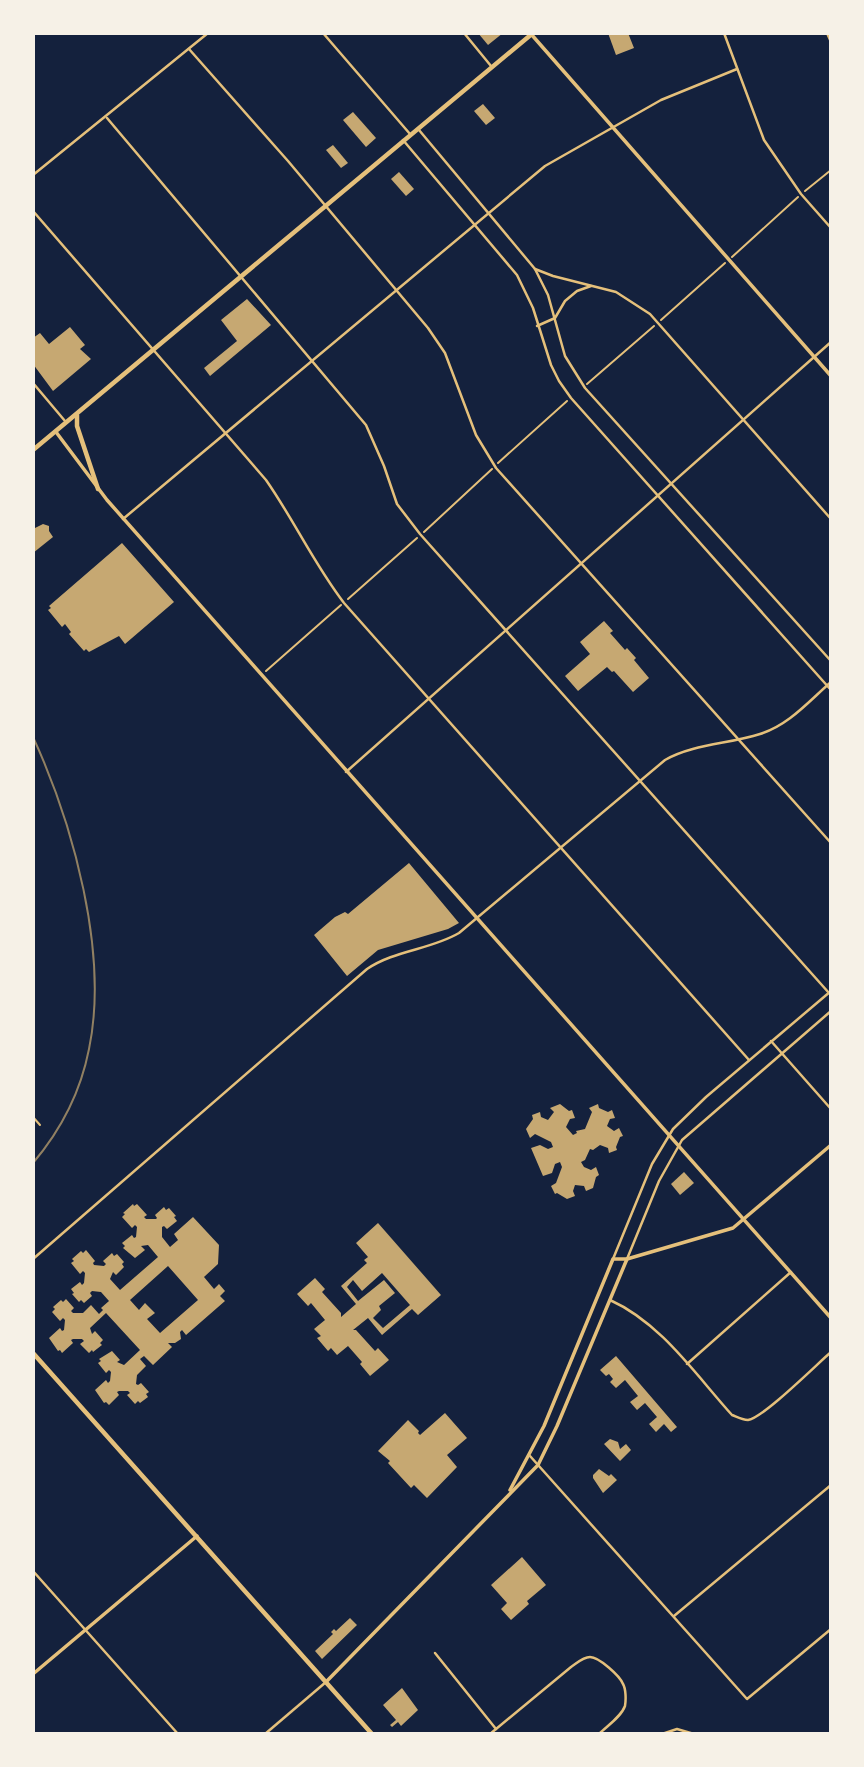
<svg xmlns="http://www.w3.org/2000/svg" width="864" height="1767" viewBox="0 0 864 1767" font-family="Rubik,sans-serif">
<style>
.building{fill:#c6a872;fill-rule:evenodd}
.lines{fill:none;stroke-linecap:round;stroke-linejoin:round}
.path{stroke:#e5c07b;stroke-width:2}
.service{stroke:#e5c07b;stroke-width:2}
.minor{stroke:#e5c07b;stroke-width:2.5}
.tertiary{stroke:#e5c07b;stroke-width:3.5}
.secondary{stroke:#e5c07b;stroke-width:4.5}
.primary{stroke:#e5c07b;stroke-width:4.5}
.rail{stroke:#918062;stroke-width:2}
</style>
<rect width="100%" height="100%" fill="#14213d"/>
<!-- building -->
<g class="building">
<path d="M478,33h25l-15,12z"/>
<path d="M608,33h20l6,15 -18,7z"/>
<path d="M483,104l12,14 -9,7 -12,-14z"/>
<path d="M353,112l23,26 -10,9 -23,-27z"/>
<path d="M333,145l15,18 -7,5 -15,-18z"/>
<path d="M399,172l15,17 -8,7 -15,-17z"/>
<path d="M247,299l24,26 -61,51 -6,-8 33,-27 -16,-21z"/>
<path d="M70,327l15,18 -5,4 11,10 -38,32 -20,-27v-26l7,-5 9,11z"/>
<path d="M43,524l6,2v5l4,6 -20,16v-24z"/>
<path d="M122,543l52,59 -49,42 -6,-8 -30,16 -3,-3 -2,2 -15,-17 2,-2 -6,-8 -3,3 -14,-17 3,-2 -2,-2z"/>
<path d="M604,621l9,10 -3,2 15,17 2,-2 9,10 -2,2 15,18 -16,14 -19,-21 -2,1 -5,-5 -29,24 -13,-15 25,-22 -10,-12z"/>
<path d="M409,863l50,60 -11,6 -70,21 -31,26 -33,-41 21,-18 10,-5 3,2z"/>
<path d="M560,1104l9,7 3,-1 3,8 -5,1 -4,8 7,8 4,-2 -1,-2 9,-2 7,-17 -3,-4 9,-4 1,4 9,4 4,-2 3,8 -5,1 -3,7 7,5 5,-3 4,8 -3,1 -4,10 1,3 -8,3 -1,-5 -8,-3 -7,5 -3,-1 -5,11 -4,2 3,5 7,3 5,-3 3,8 -3,2 -3,11 -7,3 -2,-5 -9,-1 -2,6 2,5 -8,3 -10,-6 -2,1 -4,-8 5,-3 6,-16 -2,-5 -5,2 -3,9 -9,3 -12,-28 9,-3 8,4 5,-2 -2,-5 -16,-8 -5,4 -4,-9 7,-10 -1,-4 8,-3 1,5 7,3 6,-8 -4,-4z"/>
<path d="M684,1172l10,11 -14,12 -9,-11z"/>
<path d="M133,1204l1,2 3,-2 10,11 -3,2 2,2h10l1,-1 -2,-3 9,-8 2,3 3,-2 7,8 -2,1 3,4 -10,8 -3,-3 -2,1v10l8,10 8,-7 -4,-6 19,-17 26,28 -1,19 -14,13 10,12 5,-5 6,7 -5,5 5,5 -39,34 -4,-5 -2,2 1,7 -6,4h-7l4,4 -19,18 -9,-9 -4,3 6,7 -9,9 -1,9 2,1 3,-2 8,9 -3,2 2,3 -8,6 -2,-2 -3,3 -8,-9 3,-2 -2,-2h-9l-2,1 2,3 -10,10 -3,-3 -2,1 -9,-13 11,-10 2,3 2,-2 1,-9 -2,-2 -3,3 -8,-10 3,-2 -2,-2 13,-8 8,9 -3,2 7,3 16,-15 -34,-37 -16,15 2,6 3,-3 8,9 -3,3 2,2 -9,7 -1,-2 -3,3 -9,-9 4,-3 -2,-2h-9l-2,1 2,3 -11,10 -2,-3 -2,1 -9,-13 11,-10 2,3 2,-1 1,-10 -2,-2 -3,3 -8,-9 3,-3 -2,-2 8,-7 2,2 3,-3 8,9 -3,3 2,2h10l8,-8 8,9 4,-4 -2,-2 8,-7 -8,-9 -9,-1 -2,2 2,3 -8,7 -3,-3 -2,2 -7,-8 2,-1 -3,-4 9,-7 2,3 2,-2 1,-10 -2,-2 -3,3 -9,-11 3,-2 -2,-2 9,-8 2,2 3,-3 9,11 -2,2 1,2 10,1 2,-2 -3,-3 9,-8 2,3 3,-2 7,8 -2,2 2,3 -8,8 -3,-3 -3,7 10,11 38,-33 -10,-12 -7,1 4,4 -10,8 -12,-10 2,-2 -3,-3 10,-8 2,3 2,-1 1,-10 -2,-2 -3,3 -10,-11 3,-3 -2,-1zM168,1266l30,34 -38,33 -13,-14 8,-6 -10,-10 -6,7 -9,-10z"/>
<path d="M378,1223l63,72 -23,20 -6,-6 -30,26 -14,-17 -15,12h3l19,21 3,-3 11,12 -19,16 -10,-12 2,-2 -14,-16 -11,9 -6,-7 -3,3 -11,-13 4,-2 -7,-7 11,-9 -14,-17 -3,3 -11,-12 18,-16 10,11 -3,3 19,21v4l15,-13 -15,-18 26,-23 -3,-3 4,-3 -12,-14zM382,1273l28,32 -27,23 -10,-10 8,-8 -2,-4 16,-13 -11,-13 -26,21 -11,-14 6,-7 9,11z"/>
<path d="M616,1356l61,71 -6,5 -7,-8 -8,8 -7,-8 8,-7 -12,-14 -8,7 -7,-8 8,-6 -13,-16 -9,8 -6,-6 3,-3 -4,-5 -3,2 -6,-6z"/>
<path d="M445,1413l22,25 -20,17 10,12 -30,31 -13,-13 -3,3 -23,-25 2,-2 -12,-10 30,-31 11,11 -1,2 2,2z"/>
<path d="M610,1439l8,3 2,7 6,-5 5,6 -11,11 -16,-17z"/>
<path d="M599,1469l10,7 2,-2 6,6 -14,13 -10,-15v-3z"/>
<path d="M522,1557l24,28 -19,16 2,3 -18,16 -10,-11 6,-6 -16,-18z"/>
<path d="M350,1618l7,7 -35,34 -7,-8 18,-17 -2,-2 3,-3 2,2z"/>
<path d="M402,1688l16,22 -17,16 -3,-4 -6,5 -2,-2 6,-5 -13,-15z"/>
</g>
<g class="lines">
<!-- path -->
<g class="path">
<path d="M805,191l26,-21"/>
<path d="M732,257l66,-60"/>
<path d="M661,320l64,-57"/>
<path d="M587,384l67,-58"/>
<path d="M498,463l69,-62"/>
<path d="M424,532l68,-63"/>
<path d="M348,599l69,-61"/>
<path d="M266,671l75,-66"/>
</g>
<!-- service -->
<path class="service" d="M33,1117l7,8"/>
<!-- minor -->
<g class="minor">
<path d="M323,33l87,101"/>
<path d="M464,33l27,33"/>
<path d="M724,33l40,107 37,54 30,34"/>
<path d="M827,33l4,9"/>
<path d="M189,49l99,112 140,167 17,25 31,82 20,33 335,375"/>
<path d="M107,118l259,307 18,41 13,38 23,30 409,459"/>
<path d="M419,130l116,139 13,26 17,61 20,32 246,273"/>
<path d="M403,140l114,135 16,33 18,57 8,16 12,17 260,292"/>
<path d="M33,175l175,-142"/>
<path d="M33,211l233,269c28,40 48,84 78,123l405,457"/>
<path d="M535,269l18,7 63,16 34,22 181,205"/>
<path d="M537,326l18,-8 10,-17 12,-10 14,-5"/>
<path d="M33,383l32,38"/>
<path d="M123,519l422,-353 116,-66 76,-31"/>
<path d="M346,772l485,-430"/>
<path d="M771,1041l60,68"/>
<path d="M33,1259l334,-290c28,-19 63,-19 92,-36l206,-173c28,-16 64,-16 95,-26 29,-9 49,-33 71,-52"/>
<path d="M613,1259l39,-95 21,-35 33,-32 125,-106"/>
<path d="M627,1259l32,-78 23,-41 149,-129"/>
<path d="M610,1300c51,23 85,74 122,115 5,2 10,5 16,5 15,-2 69,-56 83,-68"/>
<path d="M687,1364l104,-92"/>
<path d="M530,1456l217,243 84,-70"/>
<path d="M33,1571l145,163"/>
<path d="M674,1616l157,-131"/>
<path d="M435,1653l61,76"/>
<path d="M265,1734l61,-52"/>
<path d="M490,1734l81,-67c6,-4 12,-10 19,-10 9,0 30,19 33,27 3,5 3,16 2,22 -4,11 -18,20 -26,28"/>
<path d="M662,1734l15,-5 17,5"/>
</g>
<!-- tertiary -->
<g class="tertiary">
<path d="M531,34l300,342"/>
<path d="M56,432l51,68 724,818"/>
<path d="M510,1490l34,-64 69,-167h14l106,-31 98,-83"/>
<path d="M33,1674l164,-138"/>
<path d="M326,1682l212,-217 19,-39 70,-167"/>
</g>
<!-- secondary -->
<path class="secondary" d="M33,1353l339,381"/>
<!-- primary -->
<g class="primary">
<path d="M77,415v11l21,63"/>
<path d="M33,450l500,-417"/>
</g>
<!-- rail -->
<path class="rail" d="M33,737c40,87 76,216 56,312 -8,41 -28,81 -56,114"/>
</g>
<!-- border -->
<rect width="864" height="1767" fill="none" stroke="#f6f1e7" stroke-width="70"/>
</svg>
